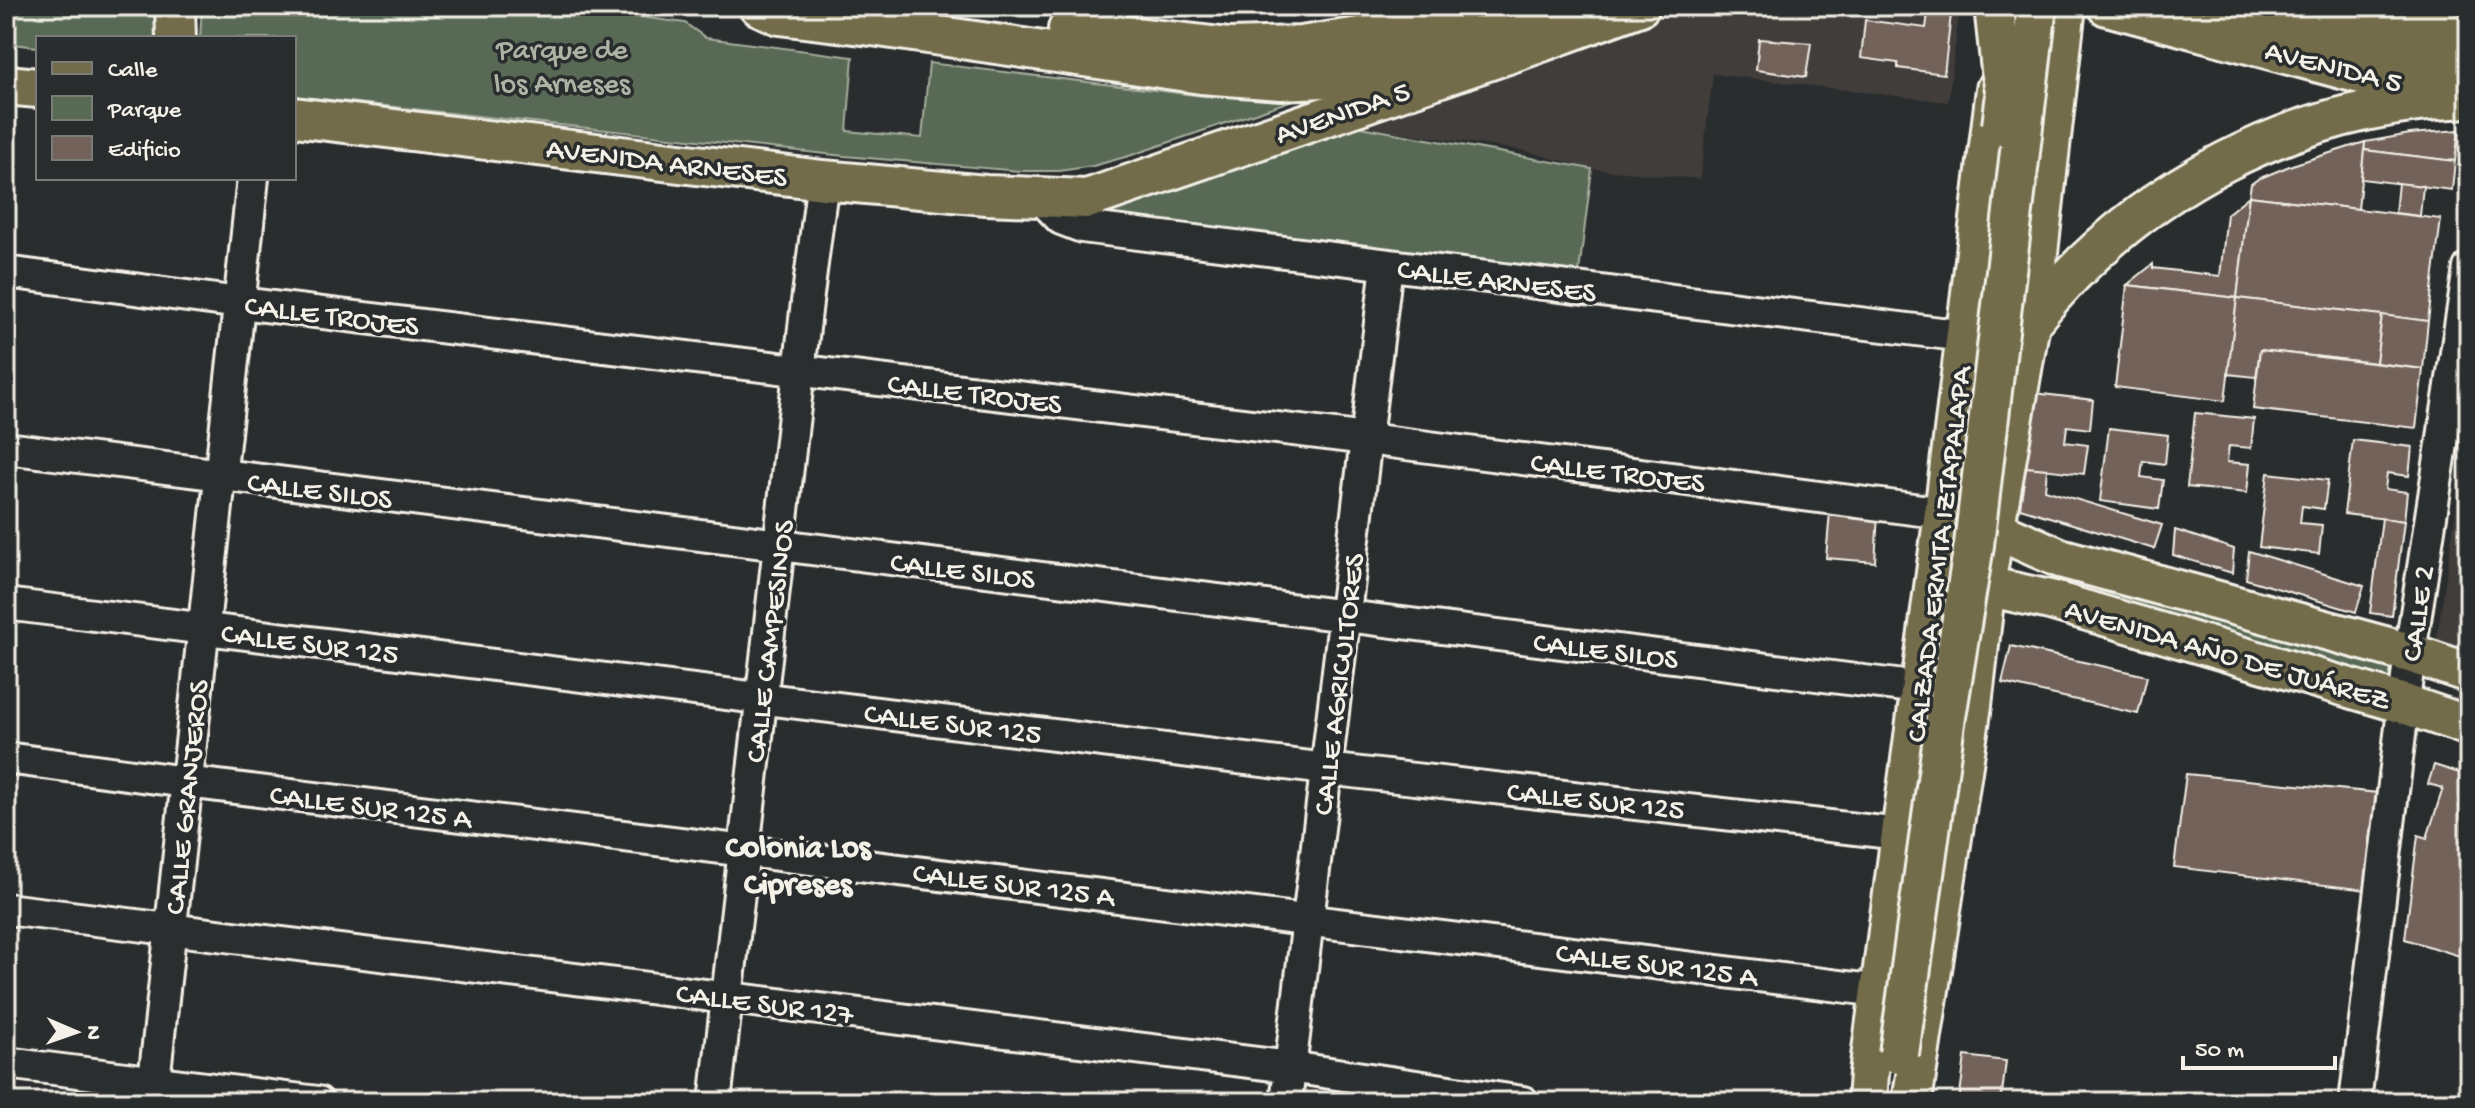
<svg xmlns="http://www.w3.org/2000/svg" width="2475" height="1108" viewBox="0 0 2475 1108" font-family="'Gochi Hand',sans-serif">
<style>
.built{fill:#403d3b}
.green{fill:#586a54;stroke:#a6ae9e;stroke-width:2}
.building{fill:#73625a;stroke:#f4f1e8;stroke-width:2}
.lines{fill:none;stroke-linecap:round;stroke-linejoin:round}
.minor-casing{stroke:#f4f1e8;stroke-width:36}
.major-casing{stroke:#f4f1e8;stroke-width:44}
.minor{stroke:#2a2d2e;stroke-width:30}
.major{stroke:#736c4b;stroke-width:38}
.major-bridge-casing{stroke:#f4f1e8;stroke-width:44;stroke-linecap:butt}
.major-bridge{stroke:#736c4b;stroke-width:38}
.labels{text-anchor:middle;stroke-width:7;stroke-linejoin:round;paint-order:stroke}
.park-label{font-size:30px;fill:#aeb4a5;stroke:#2a2d2e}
.street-label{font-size:30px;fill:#f4f1e8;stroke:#2a2d2e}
.neighbourhood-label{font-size:32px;font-weight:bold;fill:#f4f1e8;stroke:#2a2d2e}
</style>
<rect width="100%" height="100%" fill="#2a2d2e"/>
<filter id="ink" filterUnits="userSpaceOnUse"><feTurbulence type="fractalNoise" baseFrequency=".0125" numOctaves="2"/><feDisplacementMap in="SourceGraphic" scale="16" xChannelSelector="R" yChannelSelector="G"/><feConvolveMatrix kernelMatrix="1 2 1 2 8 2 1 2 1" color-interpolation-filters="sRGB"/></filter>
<g filter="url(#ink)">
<!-- built -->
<g class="built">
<path d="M1679,6h281l-12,96 -235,-28 -13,105 -108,-10 -66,-18 -176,-26 152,-59z"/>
<path d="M2469,423v231l-33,-10z"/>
</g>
<!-- green -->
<g class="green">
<path d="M6,6h150l-1,32h-117v9l-32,-4z"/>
<path d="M202,6h358l125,17 21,15 147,19 -6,74 75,7 7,-75 283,34 54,-1 77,-13 -214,73 -36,10 -34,5h-39l-176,-15 -550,-60v-58h-94z"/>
<path d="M1350,125l242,44 -13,103 -271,-33 -210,-21v-7z"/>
<path d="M2111,583l287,75 -4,39 -312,-90z"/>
</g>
<!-- building -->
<g class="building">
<path d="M1929,6h23l-8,68 -46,-6v-5l-37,-5 4,-38 61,8z"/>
<path d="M1759,39l52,4 -5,34 -50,-7z"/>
<path d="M2459,130l-4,31 -91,-11 1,-8 45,-8z"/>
<path d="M2365,142l-7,67 -109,-13 2,-12 7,-5 34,-14z"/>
<path d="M2364,150l91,11 -3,29 -91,-11z"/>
<path d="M2398,183l25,3 -3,30 -25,-3z"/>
<path d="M2249,196l-12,102 -110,-13 26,-21v4l67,8 7,-62z"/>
<path d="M2249,196l192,23 -13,102 -191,-23z"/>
<path d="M2127,285l110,13 -12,103 -110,-14z"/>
<path d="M2237,298l145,17 -6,48 -116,-13 -4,27 -28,-3z"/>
<path d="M2382,315l46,6 -5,48 -47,-6z"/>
<path d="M2260,350l163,19 -7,59 -163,-19z"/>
<path d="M2034,393l59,7 -3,29 -23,-3 -2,16 23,3 -4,29 -59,-7z"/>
<path d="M2195,413l59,6 -3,29 -22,-2 -2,16 23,2 -3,29 -60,-6z"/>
<path d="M2109,428l59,7 -3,29 -22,-3 -2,16 22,3 -4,29 -59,-8z"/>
<path d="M2353,440l59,7 -3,29 -22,-3 -2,16 22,3 -3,29 -60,-7z"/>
<path d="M2025,467l22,2 -2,21 117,35 -8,24 -134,-41z"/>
<path d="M2268,473l60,7 -4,29 -22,-3 -2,17 22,2 -3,29 -60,-7z"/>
<path d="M1830,511l48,4 -3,47 -49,-4z"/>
<path d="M2382,518l22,3 -12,95 -22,-3z"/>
<path d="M2175,530l59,19 -2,24 -59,-18z"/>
<path d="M2249,551l115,35 -8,26 -110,-33z"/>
<path d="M2011,646l136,30 -9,38 -136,-31z"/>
<path d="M2434,765l35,11v183l-64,-20 13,-104 9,3 16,-50 -15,-4z"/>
<path d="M2186,774l192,19 -12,97 -192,-23z"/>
<path d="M1965,1056l41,5 -5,41h-42z"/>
</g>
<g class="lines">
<!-- minor casing -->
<g class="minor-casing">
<g id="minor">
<path d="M1108,34l4,-28"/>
<path d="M1040,197l21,22 21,8 883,109"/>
<path d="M6,272l234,31 1127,136 577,74"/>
<path d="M6,448l1914,240"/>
<path d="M6,604l1320,165 574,65"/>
<path d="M6,758l180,24 1694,209"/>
<path d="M6,909l1284,158 233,35"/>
<path d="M6,1063l312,39"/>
<path d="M154,1081l99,-903"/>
<path d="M715,1102l92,-800 16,-122"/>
<path d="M1286,1102l101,-837"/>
<path d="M2355,1102l55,-449 59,-385"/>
</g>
</g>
<!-- major casing -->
<g class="major-casing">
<g id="major">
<path d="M175,6l1,32"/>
<path d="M759,6l20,9 100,12 322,47 80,6 42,-2 75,-14 165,-58"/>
<path d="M2107,6l272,73 59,10"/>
<path d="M2222,6l247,58"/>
<path d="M2355,6l114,31"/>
<path d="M1068,29l162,19 71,-2 65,-10 92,-30"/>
<path d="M2009,67l6,-61"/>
<path d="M6,85l32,3"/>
<path d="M294,117l529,63 163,15 101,4 438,-151 115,-42"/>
<path d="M2030,323c106,-136 267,-219 439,-225"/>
<path d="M1995,529l65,29 350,95 59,20"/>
<path d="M1985,586l65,14 354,104 65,22"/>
<path d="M1867,1102l2,-29 75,-560 52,-424"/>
<path d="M1912,1102l60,-397 16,-138 42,-244 36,-317"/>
</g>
</g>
<!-- minor -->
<use href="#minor" class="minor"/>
<!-- major -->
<use href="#major" class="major"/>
<!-- major-bridge casing -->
<g class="major-bridge-casing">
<g id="major-bridge">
<path d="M1994,6l7,64 5,24 -4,32"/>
<path d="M1899,1054l46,-331 29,-178 63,-539"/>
</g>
</g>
<!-- major-bridge -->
<use href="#major-bridge" class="major-bridge"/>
</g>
</g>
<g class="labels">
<!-- park labels -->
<g class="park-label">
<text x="562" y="58">Parque de<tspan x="562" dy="34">los Arneses</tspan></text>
</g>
<!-- street labels -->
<g class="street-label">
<text transform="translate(2334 65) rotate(14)" y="10">AVENIDA 5</text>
<text transform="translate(1342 111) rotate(-19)" y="10">AVENIDA 5</text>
<text transform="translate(667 161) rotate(7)" y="10">AVENIDA ARNESES</text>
<text transform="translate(1497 279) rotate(7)" y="10">CALLE ARNESES</text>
<text transform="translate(332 314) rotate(7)" y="10">CALLE TROJES</text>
<text transform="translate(975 392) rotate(7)" y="10">CALLE TROJES</text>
<text transform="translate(1618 471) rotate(7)" y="10">CALLE TROJES</text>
<text transform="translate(320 489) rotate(7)" y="10">CALLE SILOS</text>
<text transform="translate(1937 554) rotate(-83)" y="10">CALZADA ERMITA IZTAPALAPA</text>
<text transform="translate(963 569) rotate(7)" y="10">CALLE SILOS</text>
<text transform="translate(2416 613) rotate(-82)" y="10">CALLE 2</text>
<text transform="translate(768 641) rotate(-83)" y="10">CALLE CAMPESINOS</text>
<text transform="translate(310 642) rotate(7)" y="10">CALLE SUR 125</text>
<text transform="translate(1606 649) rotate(7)" y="10">CALLE SILOS</text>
<text transform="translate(2228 653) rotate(16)" y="10">AVENIDA AÑO DE JUÁREZ</text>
<text transform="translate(1337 684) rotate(-83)" y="10">CALLE AGRICULTORES</text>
<text transform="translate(953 722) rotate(7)" y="10">CALLE SUR 125</text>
<text transform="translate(185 797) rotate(-84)" y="10">CALLE GRANJEROS</text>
<text transform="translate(1596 799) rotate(6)" y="10">CALLE SUR 125</text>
<text transform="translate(371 805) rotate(7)" y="10">CALLE SUR 125 A</text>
<text transform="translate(1014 883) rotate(7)" y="10">CALLE SUR 125 A</text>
<text transform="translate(1657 963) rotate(7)" y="10">CALLE SUR 125 A</text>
<text transform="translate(765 1002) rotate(7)" y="10">CALLE SUR 127</text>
</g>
<!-- neighbourhood labels -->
<g class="neighbourhood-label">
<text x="798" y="856">Colonia Los<tspan x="798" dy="37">Cipreses</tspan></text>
</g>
</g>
<!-- margin -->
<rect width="2475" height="1108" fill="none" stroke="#2a2d2e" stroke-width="32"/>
<rect x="16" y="16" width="2443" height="1076" fill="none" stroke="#f4f1e8" stroke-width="3" filter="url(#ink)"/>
<!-- legend -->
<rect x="36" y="36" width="260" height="144" fill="#2a2d2e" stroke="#7b7b78" stroke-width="2"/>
<rect x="52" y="62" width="40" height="12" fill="#736c4b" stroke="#7b7b78" stroke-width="2"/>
<text x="108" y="76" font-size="24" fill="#f4f1e8">Calle</text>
<rect x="52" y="96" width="40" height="24" fill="#586a54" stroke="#7b7b78" stroke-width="2"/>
<text x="108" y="116" font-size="24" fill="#f4f1e8">Parque</text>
<rect x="52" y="136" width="40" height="24" fill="#73625a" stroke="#7b7b78" stroke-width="2"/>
<text x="108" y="156" font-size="24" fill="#f4f1e8">Edificio</text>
<!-- north arrow -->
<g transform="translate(76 1032) rotate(92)" stroke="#2a2d2e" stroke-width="6" paint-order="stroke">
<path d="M0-6L14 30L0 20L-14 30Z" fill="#f4f1e8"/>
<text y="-12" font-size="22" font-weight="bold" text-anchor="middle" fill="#f4f1e8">N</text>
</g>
<!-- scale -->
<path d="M2183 1056v12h152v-12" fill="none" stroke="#f4f1e8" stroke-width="4"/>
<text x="2195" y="1056" font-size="24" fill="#f4f1e8" stroke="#2a2d2e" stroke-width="6" paint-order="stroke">50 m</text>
</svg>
